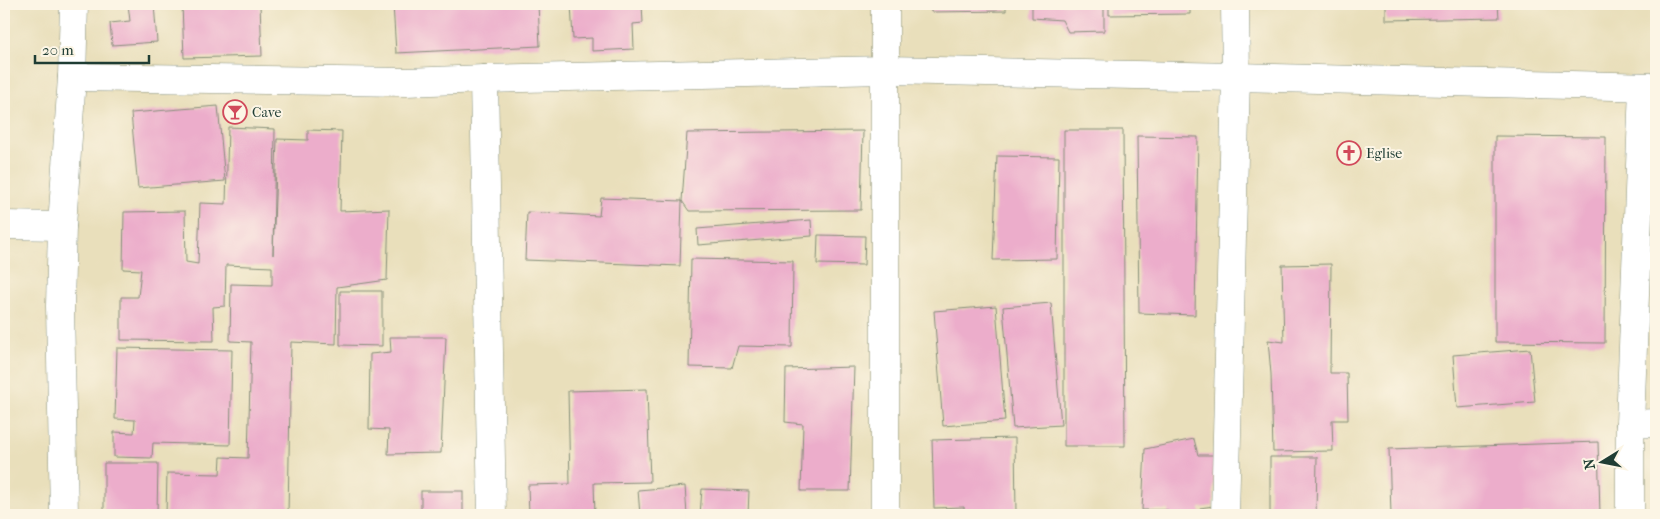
<svg xmlns="http://www.w3.org/2000/svg" width="1660" height="519" viewBox="0 0 1660 519" font-family="'IM FELL French Canon',serif">
<style>
.building{fill:#ecadcb}
.lines{fill:none;stroke-linecap:round;stroke-linejoin:round}
.minor-casing{stroke:#848e78;stroke-width:29}
.minor{stroke:#fff;stroke-width:28}
.labels{text-anchor:middle;stroke-width:4;stroke-linejoin:round;paint-order:stroke}
.poi-label{font-size:14px;fill:#1f3d34;stroke:#fcf5e5;text-anchor:start}
</style>
<rect width="100%" height="100%" fill="#fcf5e5"/>
<filter id="ink" filterUnits="userSpaceOnUse"><feTurbulence type="fractalNoise" baseFrequency=".02" numOctaves="2"/><feDisplacementMap in="SourceGraphic" scale="10" xChannelSelector="R" yChannelSelector="G"/><feConvolveMatrix kernelMatrix="1 2 1 2 8 2 1 2 1" color-interpolation-filters="sRGB"/></filter>
<filter id="wash" filterUnits="userSpaceOnUse"><feTurbulence type="fractalNoise" baseFrequency=".0096" numOctaves="4" result="noise"/><feDisplacementMap in="SourceGraphic" scale="20" xChannelSelector="R" yChannelSelector="G"/><feGaussianBlur stdDeviation="1.12" result="paint"/><feColorMatrix in="noise" values="0 0 0 0 0 0 0 0 0 0 0 0 0 0 0 0 0 1.4 0 .05"/><feComposite in="paint" operator="in"/></filter>
<g filter="url(#wash)">
<rect width="100%" height="100%" fill="#e9dfbb"/>
<g id="blocks">
<!-- building -->
<g class="building">
<path d="M128,4h26l3,38 -45,3 -2,-22 20,-2z"/>
<path d="M182,4h78l2,52 -78,2z"/>
<path d="M393,4h145l2,42 -144,7z"/>
<path d="M571,4h71l1,19 -10,1 1,25 -42,2v-13l-19,1z"/>
<path d="M930,4h76v7l-75,1z"/>
<path d="M1032,4h72v27l-36,1 -6,-12 -30,-2z"/>
<path d="M1109,4h81v10l-81,1z"/>
<path d="M1386,4h112l1,14 -113,2z"/>
<path d="M218,106l7,75 -87,7 -7,-75z"/>
<path d="M228,127l47,2 -2,126 4,-116 31,1v-10l34,1 -2,80 49,-2 -2,71 -50,7 -1,57 -45,-2 -3,173h-122l1,-42 53,1 1,-17 27,1 3,-116 -21,-1 1,-57 41,1v-18l-46,-2 -1,41 -12,1 1,34 -93,-1v-43h17l3,-27 -18,-1 1,-57 61,-1 1,51 12,2 2,-61 26,1z"/>
<path d="M1064,130h59l2,316h-61z"/>
<path d="M863,131l-2,79 -172,1 -7,-10 -2,65 -155,-6 2,-48 72,4 2,-18 81,3 5,-68z"/>
<path d="M1137,136l61,1 -3,178 -56,-2z"/>
<path d="M1495,136l111,1 -1,206 -110,-1z"/>
<path d="M997,156l62,1 -2,102 -64,1z"/>
<path d="M811,220l1,16 -114,9 -1,-16z"/>
<path d="M818,235l47,1 -1,29 -47,-1z"/>
<path d="M691,259l102,2 -1,86 -54,-1 -6,22 -43,-1z"/>
<path d="M1331,264l-1,109h17l1,47h-16l1,31 -60,1 -2,-78 -3,-34 16,2 -2,-77z"/>
<path d="M340,291h42v55l-42,-1z"/>
<path d="M1051,303l10,122 -48,3 -10,-121z"/>
<path d="M996,306l9,115 -62,5 -9,-115z"/>
<path d="M390,337h56l-5,116 -53,1 1,-24 -20,-1 1,-75 21,-2z"/>
<path d="M117,348l115,2 -2,95 -77,-2 -1,15 -38,-1v-25l20,1 1,-13 -20,-1z"/>
<path d="M1530,349l5,53 -78,6 -4,-53z"/>
<path d="M854,367l-4,124h-49l2,-67 -18,-2 1,-53z"/>
<path d="M647,389l3,93 -56,1 1,32h-66l-1,-30 42,-1 -2,-93z"/>
<path d="M1015,438l1,77h-51l-1,-8 -30,1 -2,-68z"/>
<path d="M1194,439l4,16h16l-1,51 -13,2v7h-32v-5h-26l3,-61z"/>
<path d="M1598,442l2,73h-209l-2,-66z"/>
<path d="M1270,457h47l-1,58h-46z"/>
<path d="M104,463h54l-1,52h-53z"/>
<path d="M685,486l2,29h-47l-2,-25z"/>
<path d="M702,489l47,2 -1,24h-48z"/>
<rect x="421" y="491" width="42" height="24"/>
</g>
</g>
</g>
<g filter="url(#ink)">
<use href="#blocks" fill-opacity="0" stroke="#848e78" stroke-width="1"/>
<g class="lines">
<!-- minor casing -->
<g class="minor-casing">
<g id="minor">
<path d="M885,4v511"/>
<path d="M72,77l334,5 78,-3 401,-9 351,7 420,10"/>
<path d="M484,79l8,436"/>
<path d="M4,225l58,1"/>
<path d="M1630,424l26,-1"/>
<path d="M64,515l-4,-209 2,-80 10,-149 2,-73"/>
<path d="M1225,515l11,-438 -1,-73"/>
<path d="M1630,515v-91l13,-336"/>
</g>
</g>
<!-- minor -->
<use href="#minor" class="minor"/>
</g>
</g>
<!-- icons -->
<defs>
<g id="bar-ring" transform="scale(1.25)"><circle r="9.5" fill="#fcf5e5" stroke="#d1495b" stroke-width="1.5"/><path d="M-6-5H6L.8 .8V4.5H3.5V6h-7V4.5H-.8V.8Z" fill="#d1495b"/></g>
<g id="church-ring" transform="scale(1.25)"><circle r="9.5" fill="#fcf5e5" stroke="#d1495b" stroke-width="1.5"/><path d="M-1.2-6h2.4v3.5h3.3v2.4h-3.3V6h-2.4V-.1h-3.3v-2.4h3.3Z" fill="#d1495b"/></g>
</defs>
<g fill-rule="evenodd">
<use href="#bar-ring" x="235" y="112"/>
<use href="#church-ring" x="1349" y="153"/>
</g>
<g class="labels">
<!-- poi labels -->
<g class="poi-label">
<text x="252" y="117">Cave</text>
<text x="1366" y="158">Eglise</text>
</g>
</g>
<!-- margin -->
<rect width="1660" height="519" fill="none" stroke="#fcf5e5" stroke-width="20"/>
<!-- north arrow -->
<g transform="translate(1602 462) rotate(260)" stroke="#fcf5e5" stroke-width="4" paint-order="stroke">
<path d="M0-4L9 19L0 12L-9 19Z" fill="#1f3d34"/>
<text y="-8" font-size="14" font-weight="bold" text-anchor="middle" fill="#1f3d34">N</text>
</g>
<!-- scale -->
<path d="M35 55v8h114v-8" fill="none" stroke="#1f3d34" stroke-width="2.5"/>
<text x="42" y="55" font-size="15" fill="#1f3d34" stroke="#fcf5e5" stroke-width="4" paint-order="stroke">20 m</text>
</svg>
